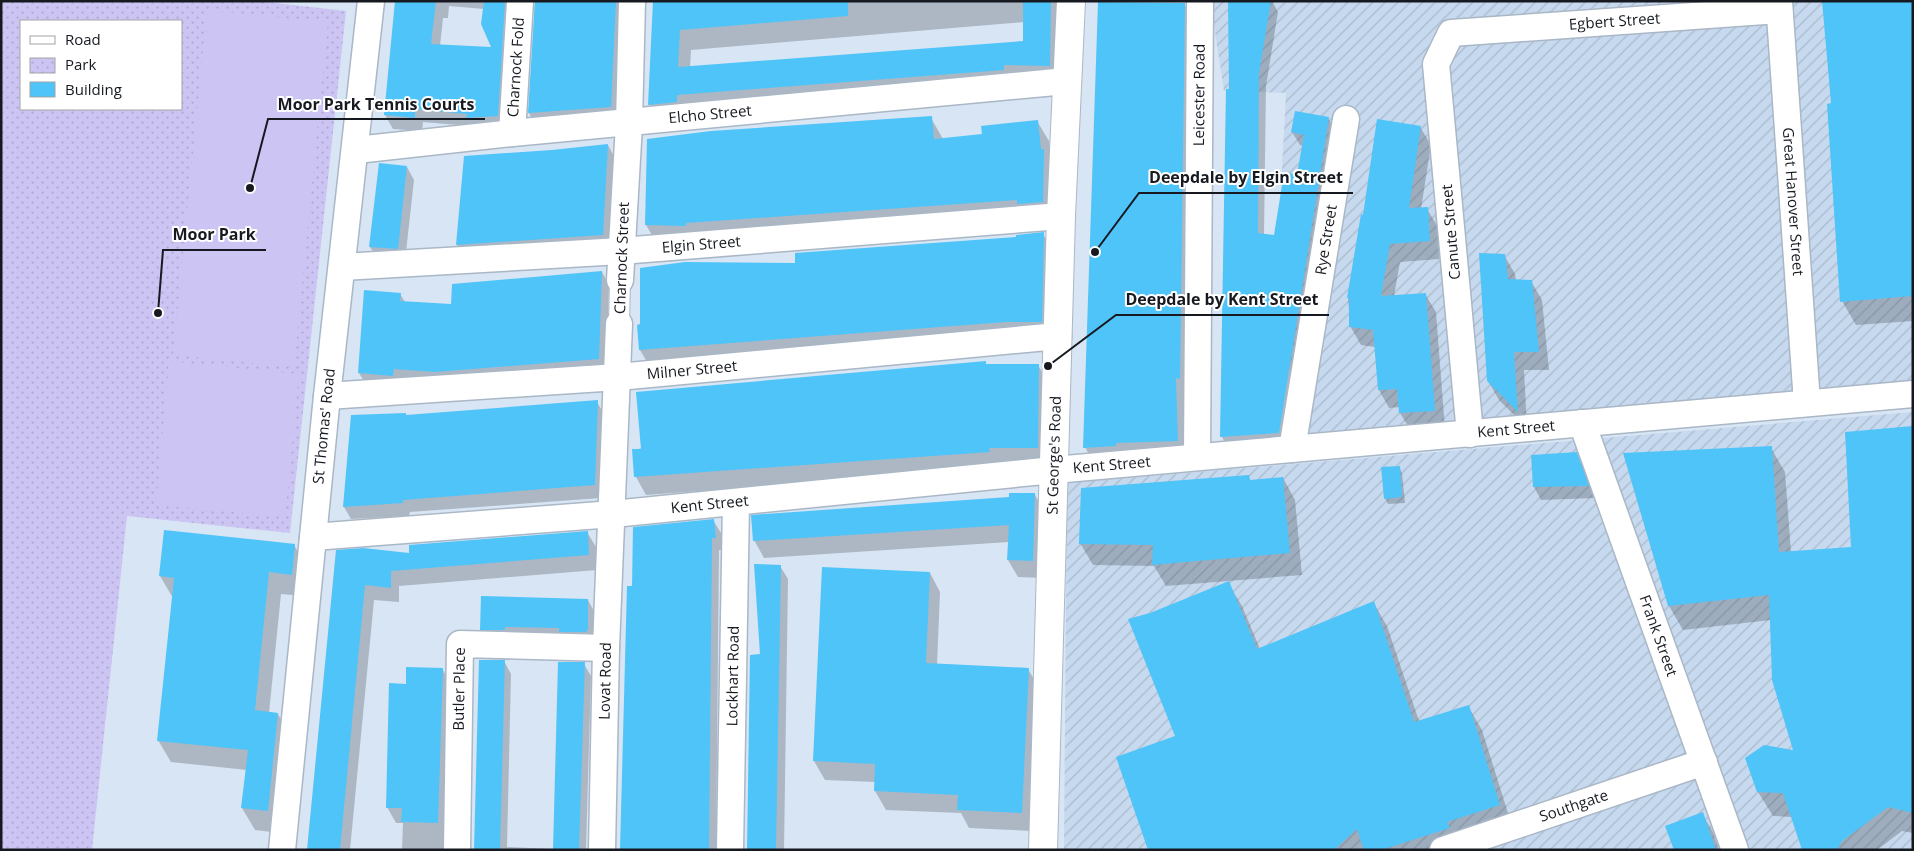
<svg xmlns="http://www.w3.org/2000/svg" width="1914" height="851" viewBox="0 0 1914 851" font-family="'Open Sans',sans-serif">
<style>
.industrial{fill:url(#industrial-furrows)}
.park{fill:url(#park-dots);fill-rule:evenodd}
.pitch{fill:#ccc5f3}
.shadow{fill:#0003;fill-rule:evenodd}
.building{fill:#4fc4f9}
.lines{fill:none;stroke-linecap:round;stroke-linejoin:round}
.pedestrian-casing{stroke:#aab7c6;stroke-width:22}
.minor-casing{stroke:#aab7c6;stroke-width:29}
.tertiary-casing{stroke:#aab7c6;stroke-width:30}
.pedestrian{stroke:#fff;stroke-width:20}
.minor{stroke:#fff;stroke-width:26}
.tertiary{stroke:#fff;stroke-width:28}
.labels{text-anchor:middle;stroke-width:4;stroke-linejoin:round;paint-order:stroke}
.street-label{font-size:15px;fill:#161a20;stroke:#fff}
.leader{fill:none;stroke:#161a20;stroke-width:2}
.callout-dot{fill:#161a20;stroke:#fff;stroke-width:2}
.callout-label{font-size:16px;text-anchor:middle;font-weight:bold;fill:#161a20;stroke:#fff;stroke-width:4;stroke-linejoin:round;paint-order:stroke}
</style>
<defs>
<pattern id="industrial-furrows" width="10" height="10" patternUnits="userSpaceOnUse" patternTransform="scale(1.25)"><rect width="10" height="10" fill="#c6d9ee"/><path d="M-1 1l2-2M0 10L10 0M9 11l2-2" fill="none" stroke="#a9bacc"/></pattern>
<pattern id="park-dots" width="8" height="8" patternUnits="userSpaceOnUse" patternTransform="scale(1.25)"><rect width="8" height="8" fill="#ccc5f3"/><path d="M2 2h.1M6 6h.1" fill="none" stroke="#aea9d0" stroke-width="1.8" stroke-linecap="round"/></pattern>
</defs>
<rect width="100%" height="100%" fill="#d7e5f4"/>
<!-- industrial -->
<g class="industrial">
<path d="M1214,1h699v388l-614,51 15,-72 -50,4 15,-146 7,-133 -62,-2 -12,-79z"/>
<path d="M1913,412v438h-849l3,-367z"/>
</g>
<!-- park -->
<path class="park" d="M1,1h257l88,10 -56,522 -163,-17 -35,334h-91zM21,21h160v88h-160z"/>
<!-- pitch -->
<g class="pitch">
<path d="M207,10l121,12 -34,345 -121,-12z"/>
<path d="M169,361l130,13 -14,143 -129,-12z"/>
</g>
<!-- shadow -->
<g class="shadow">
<path d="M396,1h125l-16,128 -82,-7 -1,9 -29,-2 -8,-14zM449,6l35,3 9,40 -53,-3 3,-28h5z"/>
<path d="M535,1h88l-5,120 -81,6 -8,-14z"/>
<path d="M654,1h408l-1,85 -399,40 -12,-21zM1024,22v20l-334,26 1,-18z"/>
<path d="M1232,1h40l6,11 -12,74 -2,149 11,1 23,-61 5,-29 -3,-1 -8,-13 36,-14 8,13 -50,315 -57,4 -7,-13z"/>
<path d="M1913,1v320l-57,4 -14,-24 -10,-196z"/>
<path d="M1184,4l8,13 -5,374h-4l2,63 -93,6 -7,-13z"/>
<path d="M931,118l12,21 40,-4 54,-14 12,20 5,81 -396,23 -12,-20z"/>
<path d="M1420,127l11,18 -10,64h6l11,18 1,32 -39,3 -6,34 31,-2 11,18 9,117 -34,2 -11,-18v-6l-11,1 -10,-18 -4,-43 -14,-2 -11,-19 -2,-29 17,-81z"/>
<path d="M608,145l7,13 -5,89 -146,11 -7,-13 8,-88 88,-6z"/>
<path d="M407,167l7,13 -9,81 -27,-2 -8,-12z"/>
<path d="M1043,234l13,22 -2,88 -401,28 -13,-22 -1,-24 157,-61z"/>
<path d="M1504,255l11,19 1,7h15l11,19 7,70h-25l3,58 -28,-28 -11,-19z"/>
<path d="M602,272l7,13 -3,86 -239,15 -8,-13 41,-79 5,8 47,3z"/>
<path d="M985,362l2,3h51l10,18 -1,82 -401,30 -10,-18 -2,-27z"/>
<path d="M597,402l7,12 -3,84 -191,14 -1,4 -58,3 -7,-12 8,-91h54z"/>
<path d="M1913,427v406l-11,-2 -25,19h-74l-11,-33 -19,-1 -15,-24 37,-40 -24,-132 -88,10 -14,-24 102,-158 14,24 6,80 61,-4z"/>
<path d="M1576,453l7,13 12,32 -54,2 -7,-13 -2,-31z"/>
<path d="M1399,467l3,6 3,30 -17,1 -3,-6z"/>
<path d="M1248,477l3,4 32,-3 12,22 7,75 -136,11 -12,-20 -61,-1 -13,-22z"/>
<path d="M1035,495l10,17 -3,66 -24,-1 -10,-17 1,-18 -245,16 -10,-18z"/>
<path d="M713,520l8,13 2,17h-4l-3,300h-95l13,-263z"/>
<path d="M587,532l9,15 1,23 -198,16v16l-25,-2 -24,250h-41l28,-299 74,3z"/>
<path d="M294,545l13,22 -3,29 -23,-2 -12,119 9,1 12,22 -10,97 -25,-3 -13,-22 5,-38 -76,-8 -13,-22 15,-142 -13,-22z"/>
<path d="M780,566l8,13 -4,271h-36z"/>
<path d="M930,573l10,19 -3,73 91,4 11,19 -7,143 -63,-3 -8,-15 -75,-3 -11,-19 1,-9 -51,-2 -11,-19z"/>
<path d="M1228,583l14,23 18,43 113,-47 14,24 32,95 49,-15 14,24 31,99 -51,21h-313l28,-113 -27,-123z"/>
<path d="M588,600l7,13 -1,29h-106l-7,-13z"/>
<path d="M504,661l7,13 -4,173 47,2 30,-185 7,12 -5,174h-111z"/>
<path d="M443,670l8,15 -5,165h-44l1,-27h-7l-9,-16 20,-122z"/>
<path d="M1702,814l11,18 6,18h-44z"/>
</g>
<!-- building -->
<g class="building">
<path d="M395,1h41l-5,43 60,3 -10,-23 3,-23h21l-7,115 -32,2 1,-4 -52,-5v9l-31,-3z"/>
<path d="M535,1h81l-5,106 -83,6z"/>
<path d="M653,1h195v15l-168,14 -2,37 345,-26v-40h28l-1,65 -46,-1v5l-327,25v7l-29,3z"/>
<path d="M1228,1h43l-12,72 -1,160 16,2 10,-62 13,1 7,-39 -13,-3 4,-21 34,6 -50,316 -59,4 6,-348h3z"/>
<path d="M1822,1h91v295l-73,6 -13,-198 4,-1z"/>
<path d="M1098,2l87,1 -5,376 -4,-1 2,63 -62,2v3l-33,2z"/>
<path d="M932,116l2,23 48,-5 -1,-8 57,-6 3,29h3l-1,53 -26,2v-4l-331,23v3l-41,-1 2,-86 64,-8z"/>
<path d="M1377,119l44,7 -12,82 19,-1 2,34 -40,3 -9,52 45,-3 9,118 -36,2 -2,-24 -19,1 -5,-60 -24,-3v-29h-2l14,-84 2,1z"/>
<path d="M608,144l-5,91 -147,10 8,-89 88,-6z"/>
<path d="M379,163l28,3 -9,83 -29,-2z"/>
<path d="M1044,232l-2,90h-36l-367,28 -2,-25 3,-1v-56l45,-6 110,1v-10l221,-16v-2z"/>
<path d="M1479,253l26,1 3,25 24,1 7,72h-25l4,60 -31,-31z"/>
<path d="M602,271l-3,88 -164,13 -41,-3 -1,7 -35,-3 6,-83 37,3 -1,8 51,3 1,-20z"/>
<path d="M986,361v3h53l-1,84h-49l1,4 -356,25 -2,-28h9l-5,-57z"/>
<path d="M598,400l-3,85 -192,15v3l-60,4 8,-92 55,-2v2z"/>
<path d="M1913,426v387l-25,-6 -46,34 -5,9h-35l-19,-57 -26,-1 -12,-34 19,-13 29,5 -21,-70 -3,-85 -101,11 -45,-153 149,-7 7,106 72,-5 -6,-115z"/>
<path d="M1577,452l12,34 -56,1 -2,-32z"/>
<path d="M1400,466l2,31 -18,2 -3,-32z"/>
<path d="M1249,475l1,5 33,-3 7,76 -138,12 1,-20 -74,-1 2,-56z"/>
<path d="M1009,493h26l-2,68 -26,-1 2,-35 -256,16 -2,-26 258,-18z"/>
<path d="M714,519l2,19h-4l-3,312h-89l7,-264h5l1,-59z"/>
<path d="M164,530l131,14 -3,31 -23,-3 -14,138 23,3 -10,98 -27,-3 7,-58 -91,-9 17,-163 -15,-2z"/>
<path d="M588,531l1,24 -198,16v17l-26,-3 -25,265h-33l29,-300 27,-2 46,5v-8z"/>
<path d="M754,564l27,1 -5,285h-29l3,-195 10,-1z"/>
<path d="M822,567l108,5 -4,91 103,5 -7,145 -65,-3 1,-15 -84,-4 1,-27 -62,-3z"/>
<path d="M1229,581l28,68 117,-48 40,121 55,-17 31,100 -53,17 3,6 -69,22h-17l-7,-21 -23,21h-186l-32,-93 59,-21 -47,-117 22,-6z"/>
<path d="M481,596l107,3v30l-2,3h-27v-4l-54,-1v3h-25z"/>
<path d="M479,660h26l-5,190h-26z"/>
<path d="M558,662h27l-6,188h-26z"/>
<path d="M406,667l37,1 -5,155 -37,-1 1,-14h-16l3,-125 17,1z"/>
<path d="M1703,812l13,38h-42l-9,-24z"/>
</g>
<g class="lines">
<!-- pedestrian casing -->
<g class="pedestrian-casing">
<path id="pedestrian" d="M619,324l1,-44"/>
</g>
<!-- minor casing -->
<g class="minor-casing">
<g id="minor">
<path id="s1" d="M1779,1l28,402"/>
<path id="s2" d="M512,133l8,-132"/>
<path id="s3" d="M356,150l156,-17 554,-52"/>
<path id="s4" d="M342,267l279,-16 440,-35"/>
<path d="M620,280l9,-156 3,-123"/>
<path id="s5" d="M327,396l291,-19 440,-41"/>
<path id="s6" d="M1582,423l153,427"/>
<path id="s7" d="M1470,434l-34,-370 15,-31 328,-23"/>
<path id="s8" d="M1292,449l54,-330"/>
<path id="s9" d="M1197,457l3,-456"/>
<path id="s10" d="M313,537l300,-23 441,-44 859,-76"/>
<path id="s11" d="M282,850l45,-454 44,-395"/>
<path id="s12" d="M457,850l3,-206 146,4"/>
<path id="s13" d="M602,850l4,-202 13,-324"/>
<path id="s14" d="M730,850l6,-347"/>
<path id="s15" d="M1443,850l261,-88"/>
</g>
</g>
<!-- tertiary casing -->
<g class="tertiary-casing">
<g id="tertiary">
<path id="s16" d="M1043,850l18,-634 10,-215"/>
</g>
</g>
<!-- pedestrian -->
<use href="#pedestrian" class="pedestrian"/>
<!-- minor -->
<use href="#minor" class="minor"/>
<!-- tertiary -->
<use href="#tertiary" class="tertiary"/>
</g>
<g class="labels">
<!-- street labels -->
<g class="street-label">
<text dy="5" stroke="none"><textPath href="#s7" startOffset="570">Egbert Street</textPath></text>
<text dy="5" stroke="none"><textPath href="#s2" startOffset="66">Charnock Fold</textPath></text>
<text dy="5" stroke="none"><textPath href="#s9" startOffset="362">Leicester Road</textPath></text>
<text dy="5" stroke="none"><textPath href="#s3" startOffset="356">Elcho Street</textPath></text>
<text dy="5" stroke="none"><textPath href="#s1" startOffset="201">Great Hanover Street</textPath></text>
<text transform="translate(1451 232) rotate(-95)" y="5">Canute Street</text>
<text dy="5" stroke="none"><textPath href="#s8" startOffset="212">Rye Street</textPath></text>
<text dy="5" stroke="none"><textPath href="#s4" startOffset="360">Elgin Street</textPath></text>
<text transform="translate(622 258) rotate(-88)" y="5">Charnock Street</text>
<text dy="5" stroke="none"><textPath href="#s5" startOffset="366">Milner Street</textPath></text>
<text dy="5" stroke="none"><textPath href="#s11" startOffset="426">St Thomas' Road</textPath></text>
<text dy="5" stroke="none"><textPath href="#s10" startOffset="1208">Kent Street</textPath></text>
<text dy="5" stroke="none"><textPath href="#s16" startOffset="395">St George's Road</textPath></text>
<text dy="5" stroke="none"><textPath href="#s10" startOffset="802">Kent Street</textPath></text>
<text dy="5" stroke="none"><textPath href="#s10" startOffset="398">Kent Street</textPath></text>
<text dy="5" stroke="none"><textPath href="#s6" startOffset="226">Frank Street</textPath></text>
<text dy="5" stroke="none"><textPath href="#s14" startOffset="174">Lockhart Road</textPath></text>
<text dy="5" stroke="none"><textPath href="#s13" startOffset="169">Lovat Road</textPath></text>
<text dy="5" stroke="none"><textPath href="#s12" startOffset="161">Butler Place</textPath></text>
<text dy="5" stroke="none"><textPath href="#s15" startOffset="138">Southgate</textPath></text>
</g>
</g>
<!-- callouts -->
<path class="leader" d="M250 188L268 119H485M1095 252L1139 193H1353M158 313L163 250H266M1048 366L1116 315H1329"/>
<g class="callout-dot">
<circle cx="250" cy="188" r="5"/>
<circle cx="1095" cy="252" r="5"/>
<circle cx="158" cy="313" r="5"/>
<circle cx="1048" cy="366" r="5"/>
</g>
<g class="callout-label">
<text x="376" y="110">Moor Park Tennis Courts</text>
<text x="1246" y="183">Deepdale by Elgin Street</text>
<text x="214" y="240">Moor Park</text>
<text x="1222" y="305">Deepdale by Kent Street</text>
</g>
<!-- border -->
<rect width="1914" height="851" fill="none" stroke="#161a20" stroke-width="5"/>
<!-- legend -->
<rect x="20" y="20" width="162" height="90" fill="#ffffff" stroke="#a2a3a6"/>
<rect x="30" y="36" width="25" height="8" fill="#ffffff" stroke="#a2a3a6"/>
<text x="65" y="45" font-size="15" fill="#161a20">Road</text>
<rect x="30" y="58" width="25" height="15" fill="url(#park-dots)" stroke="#a2a3a6"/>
<text x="65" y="70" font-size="15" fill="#161a20">Park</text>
<rect x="30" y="82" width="25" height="15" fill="#4fc4f9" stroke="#a2a3a6"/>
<text x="65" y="95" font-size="15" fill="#161a20">Building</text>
</svg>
